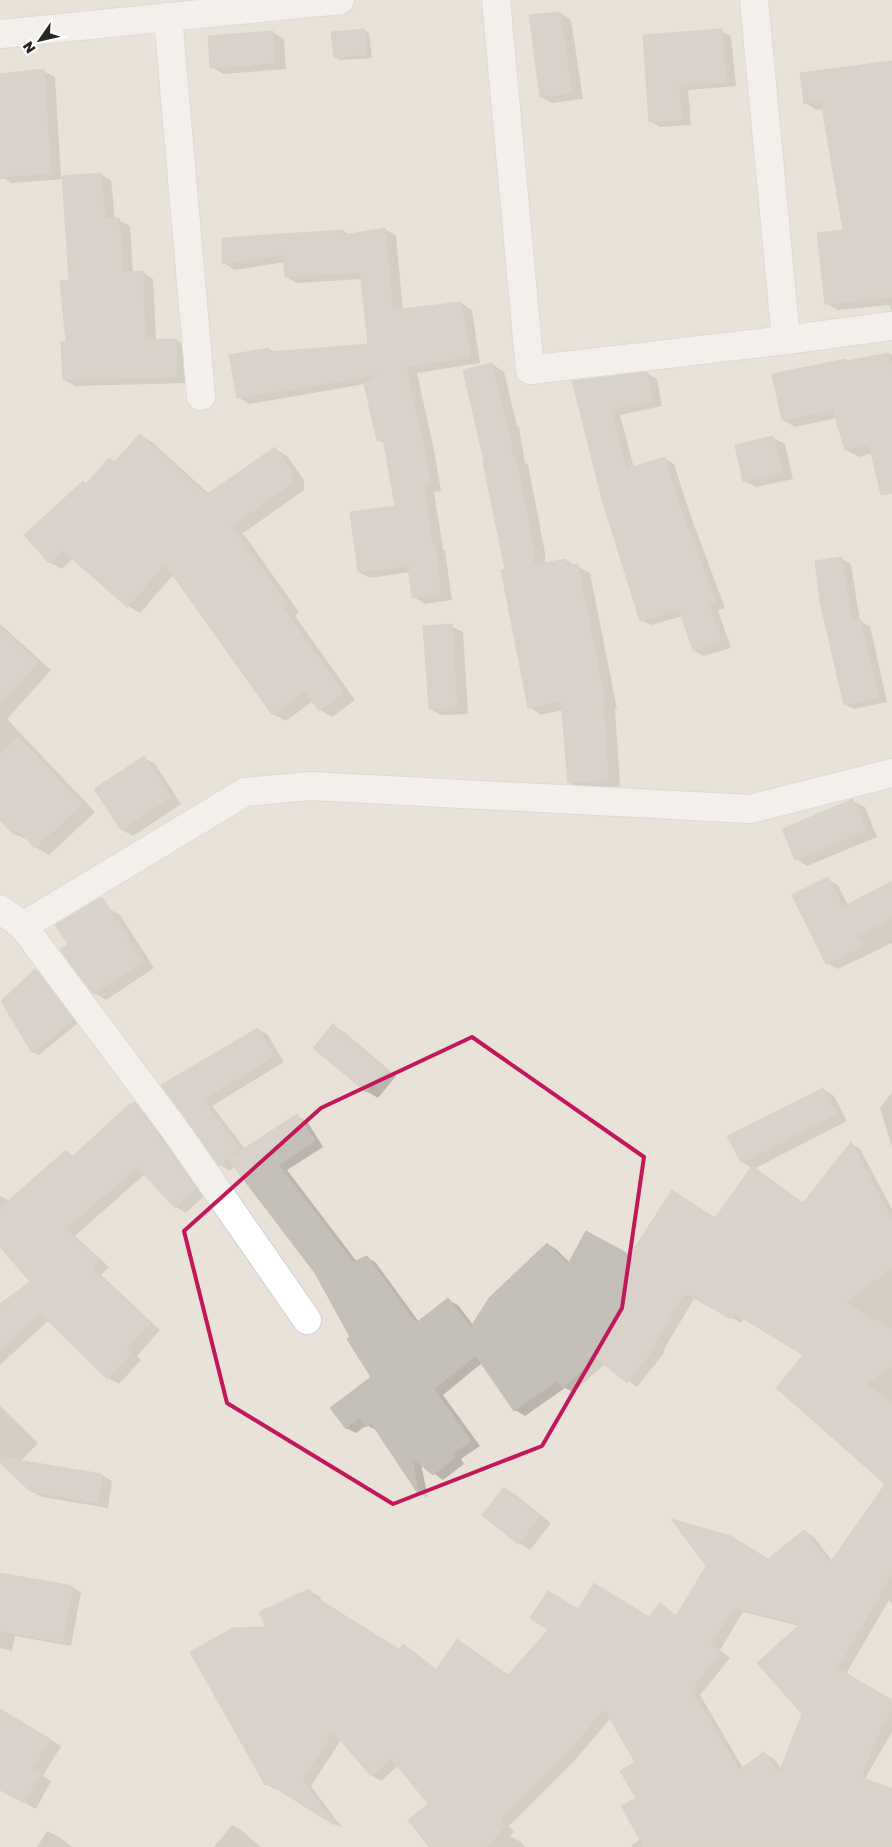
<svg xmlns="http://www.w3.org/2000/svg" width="892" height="1847" viewBox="0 0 892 1847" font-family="'Golos Text',sans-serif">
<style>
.shadow{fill:#0003;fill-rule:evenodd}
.building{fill:#c4bfb8;stroke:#c4beb2;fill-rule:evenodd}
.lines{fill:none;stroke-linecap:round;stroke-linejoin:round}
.street-casing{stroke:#cdd0e0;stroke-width:30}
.street{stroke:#fff;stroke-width:28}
.marked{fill:none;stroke:#c2185b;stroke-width:4;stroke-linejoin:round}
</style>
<rect width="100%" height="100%" fill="#e9e2d8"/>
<!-- shadow -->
<g class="shadow">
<path d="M560,13l11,7 12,79 -31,4 -11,-6z"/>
<path d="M364,30l5,3 3,25 -32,2 -5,-3z"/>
<path d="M721,31l10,5 5,50 -48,4 3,35 -31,2 -10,-6z"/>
<path d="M272,32l12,7 2,30 -63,5 -11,-7z"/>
<path d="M892,62v249l-3,-6 -51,5 -12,-7 19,-72 -21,-122 -7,1 -12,-7z"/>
<path d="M43,71l12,6 6,100 39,-3 11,6 4,40h4l11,6 3,47 10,-1 10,7 3,62 20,-1 10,6 2,37 -113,3 -11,-6 6,-99 -7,-102 -51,4 -8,-5 -4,1v-104z"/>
<path d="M385,229l11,7 7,74 58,-7 11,7 8,53 -63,10 17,77 7,41 -7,1 9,57 2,2 7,49 -27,4 -11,-7 -3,-25 -41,6 -11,-6 37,-65 -10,-63 -8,-4 -13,-56 -116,20 -11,-7 31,-48 7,4 93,-8 -7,-66 -65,4 -11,-6 -1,-15 -50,8 -11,-7 119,-32 7,4z"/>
<path d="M892,354v108l-19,-9 -14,4 -13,-7 -9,-32 -42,9 -12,-7 63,-60 4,2z"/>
<path d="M492,364l12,8 13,54 2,1 6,36 3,1 17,89v11l20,-4 25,13 27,136h-2l5,77 -38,4 -13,-8 -6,-72 -22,5 -12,-8 -23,-137z"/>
<path d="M647,373l10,6 5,27 -42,9 14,53 30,-10 10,6 16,50 35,94 -7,2 13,38 -27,8 -10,-5 -11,-35 -32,9 -10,-5 -67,-238z"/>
<path d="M140,435l12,7 57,52 66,-45 12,7 17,24v10l-62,44 3,2 54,76 -4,4 60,84 -23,17 -12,-7 -7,-9 -27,20 -13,-7 -99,-140 -34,39 -12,-7 -55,-48 -11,11 -13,-7 35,-79 3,2 22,-26 6,3z"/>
<path d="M773,438l12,6 8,35 -37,8 -12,-6z"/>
<path d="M842,559l9,5 9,57 10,5 17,76 -33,7 -9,-5z"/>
<path d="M0,624l51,46 -44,49 88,93 -46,43 -14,-8 -5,-6 -15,-7 -15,-16z"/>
<path d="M451,626l12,6 5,82 -27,1 -11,-6z"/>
<path d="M144,758l11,6 26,40 -48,32 -11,-6 -26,-40z"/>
<path d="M853,801l12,6 12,30 -70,29 -11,-7z"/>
<path d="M827,879l11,6 10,20 44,-19v57l-54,26 -11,-6 -33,-67z"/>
<path d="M109,909l11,6 34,53 -48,32 -12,-7z"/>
<path d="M36,970l5,3 37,50 -39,32 -6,-3 -31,-51z"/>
<path d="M333,1026l11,6 52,44 -18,22 -12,-7z"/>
<path d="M258,1029l10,6 16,27 -72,44 34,44 51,-34 10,5 16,26 -36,23 70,92 10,-5 9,6 43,59 29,-22 10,5 15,20 75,-81 9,6 13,13 60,-6 86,-38 36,-51 -10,-6 -13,-25 94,-48 11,7 13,25 -93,48 50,35 47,-60 9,5 32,60v395l-3,-4 -43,74 46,27v31l-37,64 37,-6v57h-260l-1,-1 9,-7 -3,-76 -26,-45 -36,42 -66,66 5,6 -4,4 11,6 4,5h-94l-1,-42 -31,-40 -18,16 -10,-6 -30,-35 -30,46 31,42 -63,-39 -3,1 -10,-6 2,-156 41,-37 10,5 5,8 75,46 5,-5 9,6 24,19 20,-30 52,36 70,-66 70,8 11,-13 17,12 91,-57 36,-29 10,6 19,25 53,-78 -81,-129 -61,-37 -3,5 -46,-26 -32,54 2,1 -28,35 -32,-23 -32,28 -8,-4 -40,28 -10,-6 -33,-47 -39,32 37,51 -19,13 3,5 -21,16 -22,-16 7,34 -8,-4 -43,-63 -10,-6 -11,8 -10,-5 27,-51 -57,-105 -81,-106 -5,5 -10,-6 -57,-79zM743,1612l57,14 4,88 -22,56 -8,-11 -10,-6 -21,15 -43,-73 30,-37 -10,-8z"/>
<path d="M892,1092v55l-12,-39z"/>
<path d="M135,1103l10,6 61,85 -20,19 -10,-6 -31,-33 -70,62 34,31 -8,8 59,55 -23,26 4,4 -22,24 -11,-6 -59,-58 -49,45v-57l32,-25 -32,-38v-49l10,5 56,-49 9,5z"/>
<path d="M0,1406l38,37 -18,19 82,13 10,6 -4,27 -66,-11 -11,-6 -31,-30z"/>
<path d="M505,1489l11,6 35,28 -21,27 -11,-7z"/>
<path d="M0,1574l72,13 9,5 -10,54 -56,-10 -3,15 -12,-3z"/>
<path d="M0,1710l61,36 -18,30 8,5 -15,28 -36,-20z"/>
<path d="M232,1825l9,5 20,17h-47z"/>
<path d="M47,1831l12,6 14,10h-36z"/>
</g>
<!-- building -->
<g class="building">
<path d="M560,12l12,81 -32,4 -11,-82z"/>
<path d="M364,29l3,26 -33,3 -3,-26z"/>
<path d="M722,29l4,53 -47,3 3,35 -33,2 -6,-87z"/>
<path d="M273,31l2,32 -65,5 -2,-32z"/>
<path d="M892,61v236l-67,7 -8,-71 26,-3 -22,-129 -17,3 -4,-31z"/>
<path d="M44,69l7,104 -51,4v-103z"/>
<path d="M101,173l4,46 14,-1 4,54 20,-1 2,69 31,-1 1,38 -114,3 -2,-38h5l-6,-61 9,-1 -7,-104z"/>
<path d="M385,228l8,82 68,-8 9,55 -64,10 17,76 7,42 -6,1 8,58 3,-1 6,51 -29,4 -4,-32 -50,6 -8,-60 45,-6 -12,-67 -6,2 -13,-57 13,-9 -140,23 -8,-43 40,-7 1,4 98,-8 -8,-72 -75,5 -2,-22 -61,9v-26l121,-8 1,5z"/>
<path d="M889,353l3,16v124l-11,2 -12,-51 -24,6 -12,-40 -51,10 -10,-46 74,-15v2z"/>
<path d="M492,363l13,55h1l7,38h2l18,89v20l33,-6 1,7 11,-2 27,138 -2,1 5,77 -40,3 -7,-82 -33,7 -27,-138 4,-1 -22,-107 1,-1 -21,-91z"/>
<path d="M647,372l6,29 -42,9 15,59 39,-12 15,50 36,95 -7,2 12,38 -28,9 -14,-42 -39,12 -37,-118 -31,-122z"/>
<path d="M140,434l66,61 69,-48 17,25v11l-63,45h4l55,77 -5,3 61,85 -25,18 -14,-20 -33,24 -107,-151 -38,43 -65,-57 -13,13 -25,-28 59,-54 3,3 23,-26 5,4z"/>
<path d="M773,436l9,36 -39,10 -8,-37z"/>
<path d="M842,557l10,65 9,-2 17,77 -34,8 -24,-103 -5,-41z"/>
<path d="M452,624l5,84 -28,1 -6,-83z"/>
<path d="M0,627l38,35 -38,42z"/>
<path d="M18,737l64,66 -47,45 -17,-17 -4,4 -14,-15v-66z"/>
<path d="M144,756l27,41 -50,33 -27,-41z"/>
<path d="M853,799l13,31 -71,30 -13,-31z"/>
<path d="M828,877l15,30 49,-26v37l-35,18 6,10 -37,18 -34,-69z"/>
<path d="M102,897l42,65 -51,32 -33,-44 8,-6 -13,-19z"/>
<path d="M35,969l39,51 -42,33 -31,-52z"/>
<path d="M333,1024l52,45 -19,23 -53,-44z"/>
<path d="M258,1028l16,28 -71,44 36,47 -20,19 -58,-81z"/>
<path d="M823,1088l13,26 -95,49 -14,-27z"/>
<path d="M135,1102l61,86 -21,20 -38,-41 -71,62 33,31 -8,8 60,55 -24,26 4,5 -24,25 -67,-66 -40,37v-46l30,-22 -30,-35v-39l66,-58 6,7 54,-50z"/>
<path d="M297,1114l18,27 -36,24 74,97 14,-6 49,67 32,-25 23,29 18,-29 58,-55 21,21 18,-33 44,24 42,-65 43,28 37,-52 51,37 48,-61 41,78v48l-47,34 47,28v37l-26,17 26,20v170l-55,94 55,32v10l-15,26 -16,41 31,12v58h-248l-23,-41 15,-8 -16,-27 15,-9 -31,-53 -39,46 -65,65 5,6 -18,21h-58l-21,-27 20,-16 -37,-46 -20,18 -38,-44 -31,48 33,44 -1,1 -65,-41 -4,1 -75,-133 43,-24 33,-1 -7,-15 50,-23 6,8 84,52 4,-5 33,26 21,-31 51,36 40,-45 -18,-12 18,-27 30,18 16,-26 55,34 11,-14 16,13 30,-50 -35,-47 60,17 37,23 36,-29 26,33 55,-79 -109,-96 27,-33 -69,-42 -3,6 -46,-26 -31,51 2,2 -29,37 -31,-25 -33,30 -6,-7 -43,30 -38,-55 -42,33 37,52 -19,13 3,4 -22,17 -21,-17 7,37 -48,-72 -5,4 -7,-9 -13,11 -16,-21 41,-31 -24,-38 3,-2 -35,-64 -87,-114zM733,1608l67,16 -43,39 45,51 -23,59 -15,-21 -25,18 -48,-80 30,-38 -10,-8z"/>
<path d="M0,1457l102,17 -4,29 -67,-11 -31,-29z"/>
<path d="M504,1487l36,29 -22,28 -36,-29z"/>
<path d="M0,1573l73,13 -11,56 -62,-11z"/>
<path d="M0,1709l50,30 -18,30 9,4 -17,30 -24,-13z"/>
</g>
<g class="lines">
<!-- street casing -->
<g class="street-casing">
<g id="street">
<path d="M496,0l34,370 256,-30 106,-14"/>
<path d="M754,0l32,340"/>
<path d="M168,17l33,379"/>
<path d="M0,34l340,-34"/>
<path d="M0,909l23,17 150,201 134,193"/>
<path d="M23,926l222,-134 66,-6 439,23 142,-36"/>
</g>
</g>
<!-- street -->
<use href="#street" class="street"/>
</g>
<!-- marked area -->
<path d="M0 0H892V1847H0ZM472,1037l172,120 -22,151 -80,138 -149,58 -166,-101 -43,-172 137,-123z" fill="#e9e2d8" fill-opacity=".55" fill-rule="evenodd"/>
<path class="marked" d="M472,1037l172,120 -22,151 -80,138 -149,58 -166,-101 -43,-172 137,-123z"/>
<!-- north arrow -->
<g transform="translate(40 40) rotate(236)" stroke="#ffffff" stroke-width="4" paint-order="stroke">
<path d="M0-4L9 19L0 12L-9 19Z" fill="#262626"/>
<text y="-8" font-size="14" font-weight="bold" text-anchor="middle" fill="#262626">N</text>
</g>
</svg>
